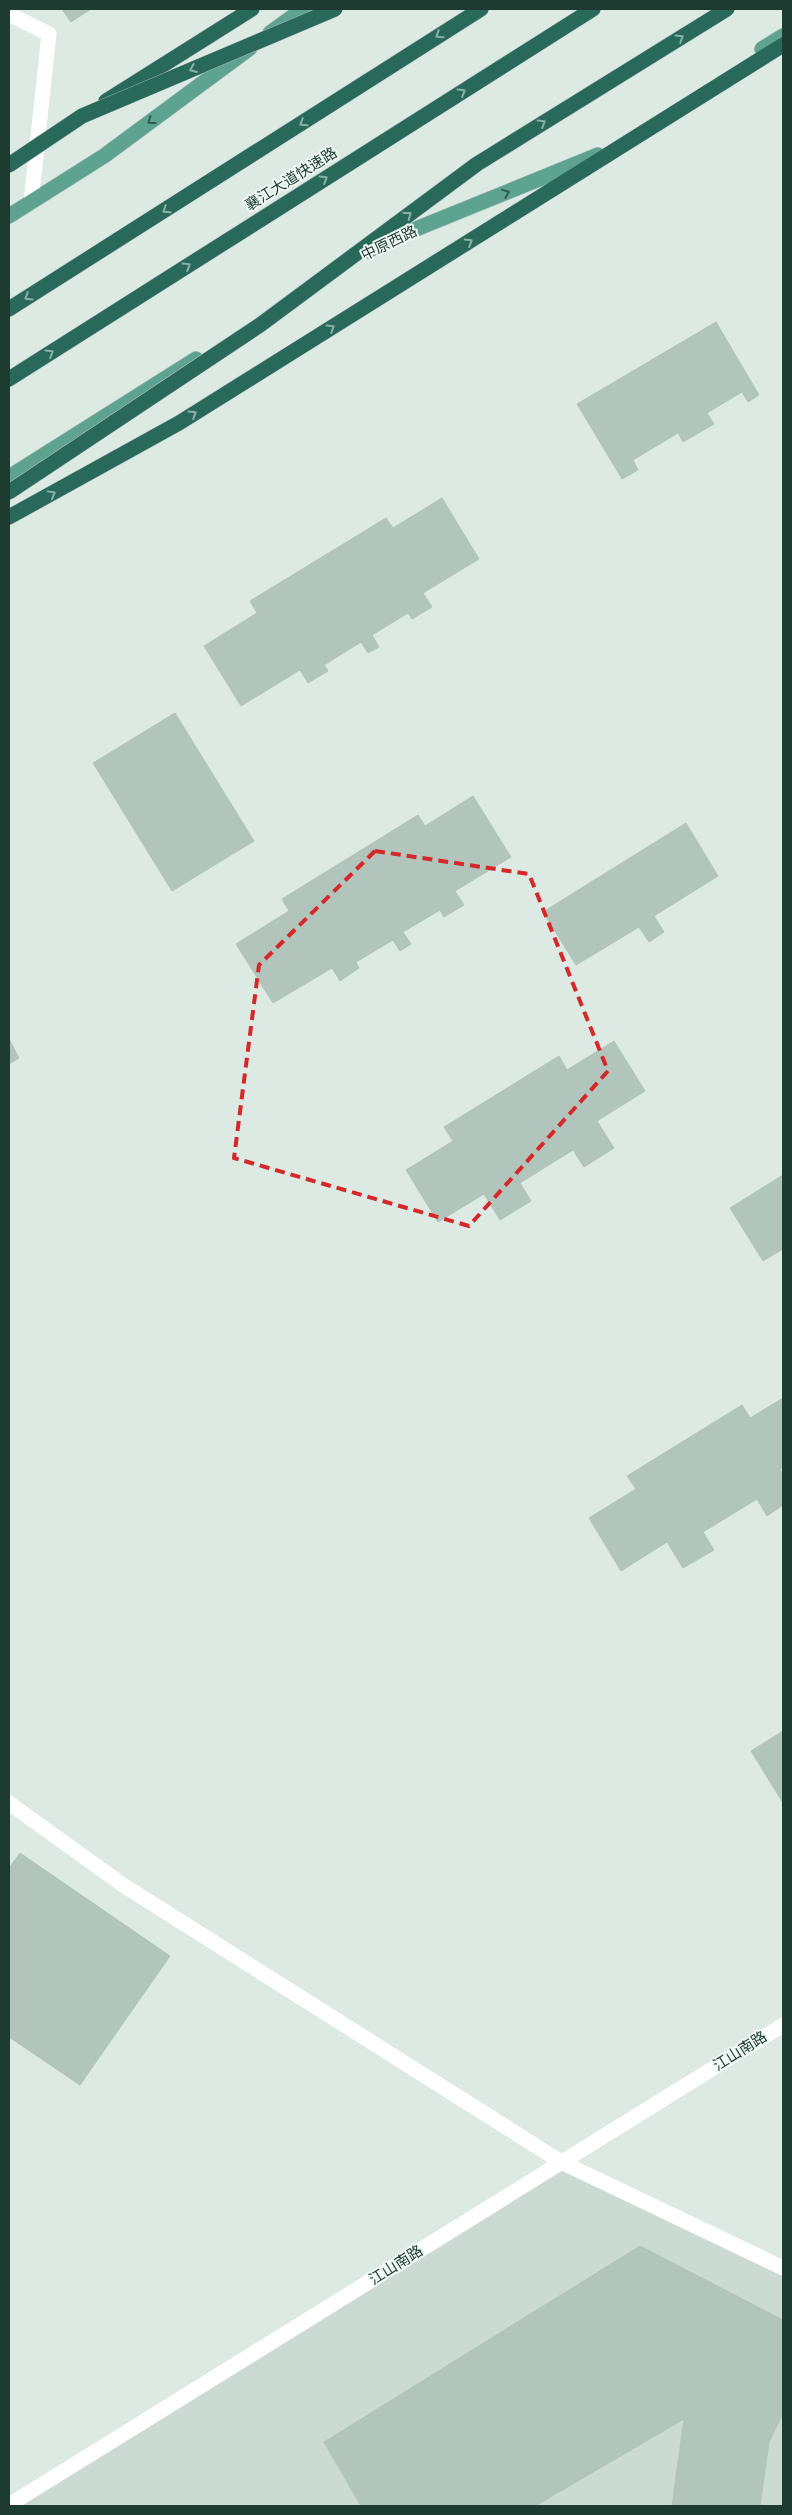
<svg xmlns="http://www.w3.org/2000/svg" width="792" height="2515" viewBox="0 0 792 2515" font-family="'Roboto Condensed','Noto Sans SC',sans-serif">
<style>
.built{fill:#cbdad3}
.building{fill:#b2c5bd;stroke:#afc4bb}
.lines{fill:none;stroke-linecap:round;stroke-linejoin:round}
.major-casing{stroke:#bcc4c2;stroke-width:16}
.highway-casing{stroke:#bcc4c2;stroke-width:16}
.minor{stroke:#fff;stroke-width:15}
.major{stroke:#5ea390;stroke-width:15}
.highway{stroke:#28695a;stroke-width:15}
.highway-bridge-casing{stroke:#bcc4c2;stroke-width:16;stroke-linecap:butt}
.highway-bridge{stroke:#28695a;stroke-width:15}
.oneway{stroke:#8bb0a6}
.oneway2{stroke:#315a4e}
.marked{fill:none;stroke:#d62828;stroke-width:4;stroke-dasharray:10 6;stroke-linejoin:round}
.labels{text-anchor:middle;stroke-width:4;stroke-linejoin:round;paint-order:stroke}
.street-label{font-size:15px;fill:#1e3b32;stroke:#eef7f2}
</style>
<rect width="100%" height="100%" fill="#ddeae4"/>
<!-- built -->
<path class="built" d="M561,2162l222,106v238h-774z"/>
<!-- building -->
<g class="building">
<path d="M62,9h29l-20,13z"/>
<path d="M716,322l43,73 -11,7 -6,-10 -35,21 7,11 -31,18 -5,-9 -45,27 5,10 -16,9 -45,-75z"/>
<path d="M442,498l37,61 -56,34 9,14 -20,12 -4,-6 -36,22 7,12 -11,6 -7,-11 -37,23 4,6 -20,12 -8,-13 -59,36 -37,-60 53,-33 -7,-12 136,-83 7,10z"/>
<path d="M175,713l79,128 -82,50 -79,-128z"/>
<path d="M473,796l38,61 -56,34 9,14 -20,12 -4,-7 -37,22 8,12 -11,7 -7,-11 -37,22 3,6 -19,13 -8,-13 -59,35 -37,-59 53,-33 -7,-12 136,-84 7,11z"/>
<path d="M686,823l32,53 -64,40 10,16 -15,10 -10,-15 -63,38 -33,-53z"/>
<path d="M9,1039l10,19 -10,6z"/>
<path d="M614,1041l31,50 -48,30 17,27 -30,19 -11,-17 -53,33 11,18 -31,19 -16,-26 -46,28 -32,-52 47,-29 -9,-14 115,-71 8,14z"/>
<path d="M783,1175v74l-20,12 -33,-53z"/>
<path d="M783,1398v69l-3,2 3,6v30l-16,11 -10,-17 -54,33 11,18 -31,18 -16,-26 -46,29 -32,-53 47,-29 -9,-13 115,-71 8,13z"/>
<path d="M783,1731v72l-32,-52z"/>
<path d="M20,1853l150,103 -90,129 -71,-48v-169z"/>
<path d="M640,2246l143,74v93l-14,29 -9,64h-88l12,-87 -149,87h-174l-37,-64z"/>
</g>
<g class="lines">
<!-- major casing -->
<g class="major-casing">
<g id="major">
<path d="M270,33l33,-24"/>
<path d="M762,49l21,-13"/>
<path d="M9,216l95,-60 146,-108"/>
<path d="M368,251l11,-7 219,-89"/>
<path d="M9,477l187,-118"/>
</g>
</g>
<!-- highway casing -->
<g class="highway-casing">
<g id="highway">
<path d="M106,101l146,-92"/>
<path d="M9,309l472,-300"/>
<path d="M9,379l584,-370"/>
<path d="M9,517l170,-94 604,-378"/>
</g>
</g>
<!-- minor -->
<g class="minor">
<path d="M9,14l40,20 -18,168"/>
<path d="M9,1803l114,82 438,277 222,106"/>
<path d="M9,2505l774,-480"/>
</g>
<!-- major -->
<use href="#major" class="major"/>
<!-- highway -->
<use href="#highway" class="highway"/>
<!-- highway-bridge casing -->
<g class="highway-bridge-casing">
<g id="highway-bridge">
<path d="M9,165l73,-49 253,-107"/>
<path d="M9,492l251,-167 217,-161 250,-155"/>
</g>
</g>
<!-- highway-bridge -->
<use href="#highway-bridge" class="highway-bridge"/>
</g>
<!-- one-way arrows -->
<defs><path id="oneway-chevron" d="M-2-3.5L2.5 0L-2 3.5" fill="none" stroke-width="1.6" stroke-linecap="round" stroke-linejoin="round" transform="scale(1.25)"/></defs>
<g class="oneway">
<use href="#oneway-chevron" transform="translate(439 35) rotate(147)"/>
<use href="#oneway-chevron" transform="translate(680 38) rotate(-32)"/>
<use href="#oneway-chevron" transform="translate(193 69) rotate(157)"/>
<use href="#oneway-chevron" transform="translate(462 92) rotate(-32)"/>
<use href="#oneway-chevron" transform="translate(303 123) rotate(147)"/>
<use href="#oneway-chevron" transform="translate(542 123) rotate(-32)"/>
<use href="#oneway-chevron" transform="translate(324 179) rotate(-32)"/>
<use href="#oneway-chevron" transform="translate(166 210) rotate(147)"/>
<use href="#oneway-chevron" transform="translate(408 215) rotate(-37)"/>
<use href="#oneway-chevron" transform="translate(469 242) rotate(-32)"/>
<use href="#oneway-chevron" transform="translate(187 266) rotate(-32)"/>
<use href="#oneway-chevron" transform="translate(28 297) rotate(148)"/>
<use href="#oneway-chevron" transform="translate(331 328) rotate(-32)"/>
<use href="#oneway-chevron" transform="translate(50 353) rotate(-32)"/>
<use href="#oneway-chevron" transform="translate(193 414) rotate(-32)"/>
<use href="#oneway-chevron" transform="translate(52 494) rotate(-29)"/>
</g>
<g class="oneway2">
<use href="#oneway-chevron" transform="translate(151 121) rotate(144)"/>
<use href="#oneway-chevron" transform="translate(506 193) rotate(-22)"/>
</g>
<!-- marked area -->
<path class="marked" d="M375,851l154,23 79,197 -139,155 -235,-68 25,-193z"/>
<g class="labels">
<!-- street labels -->
<g class="street-label">
<text transform="translate(291 179) rotate(-32)" y="5">襄江大道快速路</text>
<text transform="translate(389 243) rotate(-26)" y="5">中原西路</text>
<text transform="translate(740 2051) rotate(-32)" y="5">江山南路</text>
<text transform="translate(396 2265) rotate(-32)" y="5">江山南路</text>
</g>
</g>
<!-- border -->
<rect width="792" height="2515" fill="none" stroke="#1e3b32" stroke-width="20"/>
</svg>
